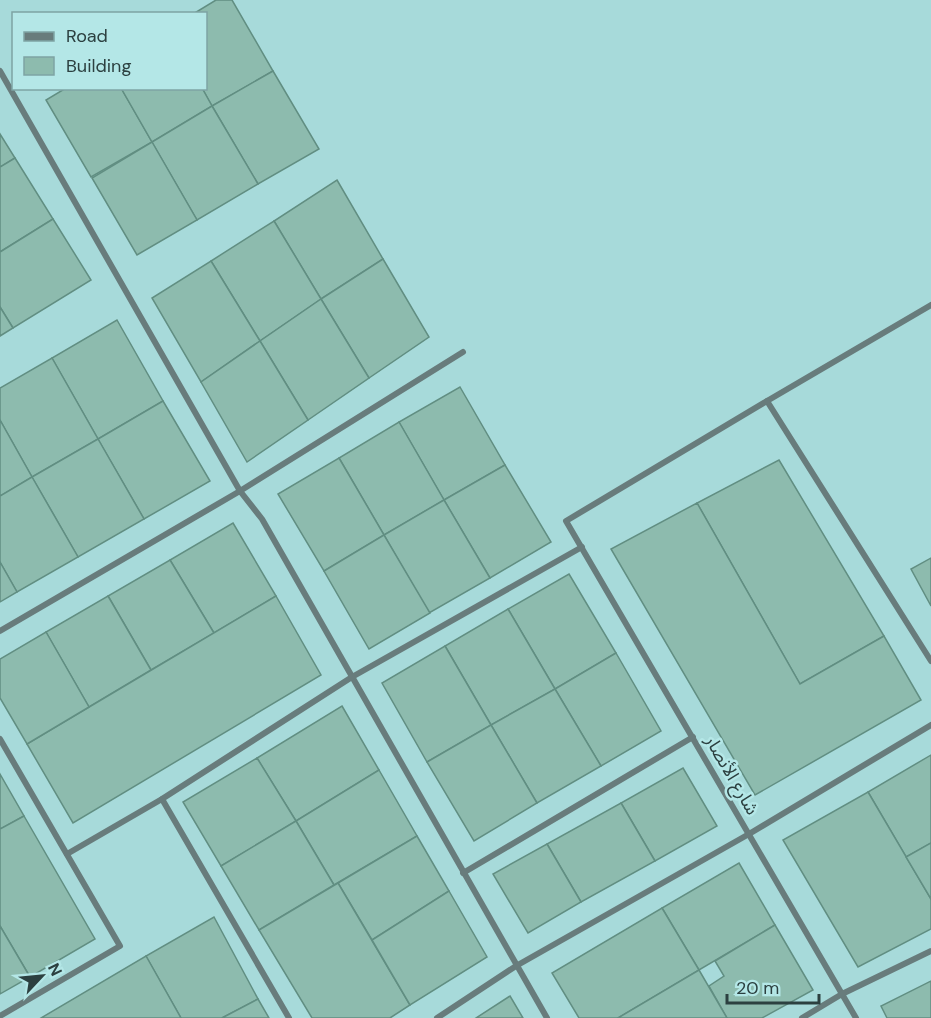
<svg xmlns="http://www.w3.org/2000/svg" width="931" height="1018" viewBox="0 0 931 1018" font-family="'DM Sans','Noto Sans Arabic',sans-serif">
<style>
.building{fill:#8dbbae;stroke:#618e82;stroke-width:1.5}
.lines{fill:none;stroke-linecap:round;stroke-linejoin:round}
.minor{stroke:#687c7c;stroke-width:6}
.labels{text-anchor:middle;stroke-width:5;stroke-linejoin:round;paint-order:stroke}
.street-label{font-size:18px;fill:#2c4040;stroke:#b4e7e7}
</style>
<rect width="100%" height="100%" fill="#a7dada"/>
<!-- building -->
<g class="building">
<path d="M216,0h16l41,71 -61,35 -10,-18h4v-74h-13z"/>
<path d="M273,71l46,78 -61,35 -46,-78z"/>
<path d="M66,88h55l31,54 -61,35 -45,-77z"/>
<path d="M121,88h81l10,18 -60,36z"/>
<path d="M212,106l46,78 -61,36 -45,-78z"/>
<path d="M0,134l15,24 -15,9z"/>
<path d="M152,142l45,78 -60,35 -45,-77z"/>
<path d="M15,158l38,61 -53,33v-85z"/>
<path d="M337,180l46,79 -62,40 -47,-78z"/>
<path d="M53,219l38,61 -78,48 -13,-21v-55z"/>
<path d="M274,221l47,78 -61,42 -49,-80z"/>
<path d="M383,259l46,78 -60,41 -48,-79z"/>
<path d="M211,261l49,80 -59,41 -49,-84z"/>
<path d="M321,299l48,79 -61,42 -48,-79z"/>
<path d="M0,307l13,21 -13,8z"/>
<path d="M117,320l46,81 -65,38 -46,-81z"/>
<path d="M260,341l48,79 -61,42 -46,-80z"/>
<path d="M52,358l46,81 -66,38 -32,-57v-32z"/>
<path d="M460,387l45,78 -61,35 -45,-78z"/>
<path d="M163,401l47,80 -66,38 -46,-80z"/>
<path d="M0,420l32,57 -32,19z"/>
<path d="M399,422l45,78 -60,35 -45,-77z"/>
<path d="M98,439l46,80 -66,38 -46,-80z"/>
<path d="M339,458l45,77 -60,36 -46,-77z"/>
<path d="M779,460l105,176 -84,48 -103,-181z"/>
<path d="M505,465l46,77 -61,36 -46,-78z"/>
<path d="M32,477l46,80 -61,35 -17,-30v-66z"/>
<path d="M444,500l46,78 -61,35 -45,-78z"/>
<path d="M697,503l103,181 84,-48 37,64 -166,95 -144,-246z"/>
<path d="M233,523l43,73 -62,37 -44,-73z"/>
<path d="M384,535l46,78 -61,36 -45,-78z"/>
<path d="M931,558v48l-20,-37z"/>
<path d="M170,560l44,73 -63,37 -43,-74z"/>
<path d="M0,562l17,30 -17,10z"/>
<path d="M569,574l47,79 -61,36 -47,-80z"/>
<path d="M108,596l43,74 -62,37 -43,-75z"/>
<path d="M276,596l45,79 -248,148 -46,-79z"/>
<path d="M508,609l47,80 -64,36 -46,-79z"/>
<path d="M46,632l43,75 -62,37 -27,-46v-39z"/>
<path d="M445,646l46,79 -64,37 -45,-79z"/>
<path d="M616,653l45,78 -60,35 -46,-77z"/>
<path d="M555,689l46,77 -64,37 -46,-78z"/>
<path d="M342,706l37,64 -83,51 -39,-63z"/>
<path d="M491,725l46,78 -63,38 -47,-79z"/>
<path d="M931,755v88l-25,14 -38,-65z"/>
<path d="M257,758l39,63 -75,45 -38,-64z"/>
<path d="M683,768l34,58 -62,35 -34,-58z"/>
<path d="M379,770l38,66 -83,49 -38,-64z"/>
<path d="M0,774l24,42 -24,13z"/>
<path d="M868,792l63,107v30l-73,38 -75,-127z"/>
<path d="M621,803l34,58 -74,41 -34,-58z"/>
<path d="M24,816l71,123 -65,38 -30,-51v-97z"/>
<path d="M296,821l38,64 -75,45 -38,-64z"/>
<path d="M417,836l32,55 -77,49 -34,-57z"/>
<path d="M931,843v56l-25,-42z"/>
<path d="M547,844l34,58 -53,31 -35,-59z"/>
<path d="M739,863l36,62 -76,45 -37,-62z"/>
<path d="M338,883l72,122 -20,13h-78l-53,-88z"/>
<path d="M449,891l38,66 -77,48 -38,-65z"/>
<path d="M662,908l37,62 -81,48h-39l-27,-45z"/>
<path d="M214,917l44,82 -36,19h-41l-35,-62z"/>
<path d="M775,925l38,65 -51,28h-35l-18,-32 15,-10 -9,-15z"/>
<path d="M0,926l30,51 -30,17z"/>
<path d="M146,956l35,62h-140z"/>
<path d="M699,970l28,48h-109z"/>
<path d="M931,981v37h-44l-6,-12z"/>
<path d="M510,996l13,22h-47z"/>
<path d="M258,999l11,19h-47z"/>
</g>
<g class="lines">
<!-- minor -->
<g class="minor">
<path d="M0,71l240,420 223,-139"/>
<path d="M931,305l-164,96 164,260"/>
<path d="M767,401l-201,120 290,497"/>
<path d="M0,631l240,-140 22,28 285,499"/>
<path d="M0,739l120,207 -120,70"/>
<path d="M162,799l127,219"/>
<path d="M67,854l95,-55 190,-122 230,-130"/>
<path d="M463,873l230,-136"/>
<path d="M437,1018l79,-52 233,-132 182,-109"/>
<path d="M802,1018l40,-24 89,-43"/>
</g>
</g>
<g class="labels">
<!-- street labels -->
<g class="street-label">
<text transform="translate(732 775) rotate(60)" y="6">شارع الأنصار</text>
</g>
</g>
<!-- legend -->
<rect x="12" y="12" width="195" height="78" fill="#b4e7e7" stroke="#7ea4a4" stroke-width="1.5"/>
<rect x="24" y="32" width="30" height="9" fill="#687c7c" stroke="#7ea4a4" stroke-width="1.5"/>
<text x="66" y="42" font-size="18" fill="#2c4040">Road</text>
<rect x="24" y="57" width="30" height="18" fill="#8dbbae" stroke="#7ea4a4" stroke-width="1.5"/>
<text x="66" y="72" font-size="18" fill="#2c4040">Building</text>
<!-- north arrow -->
<g transform="translate(42 976) rotate(64)" stroke="#b4e7e7" stroke-width="4.5" paint-order="stroke">
<path d="M0-4.5L10 22L0 15L-10 22Z" fill="#2c4040"/>
<text y="-9" font-size="16" font-weight="bold" text-anchor="middle" fill="#2c4040">N</text>
</g>
<!-- scale -->
<path d="M727 994v9h92v-9" fill="none" stroke="#2c4040" stroke-width="3"/>
<text x="736" y="994" font-size="18" fill="#2c4040" stroke="#b4e7e7" stroke-width="4.5" paint-order="stroke">20 m</text>
</svg>
